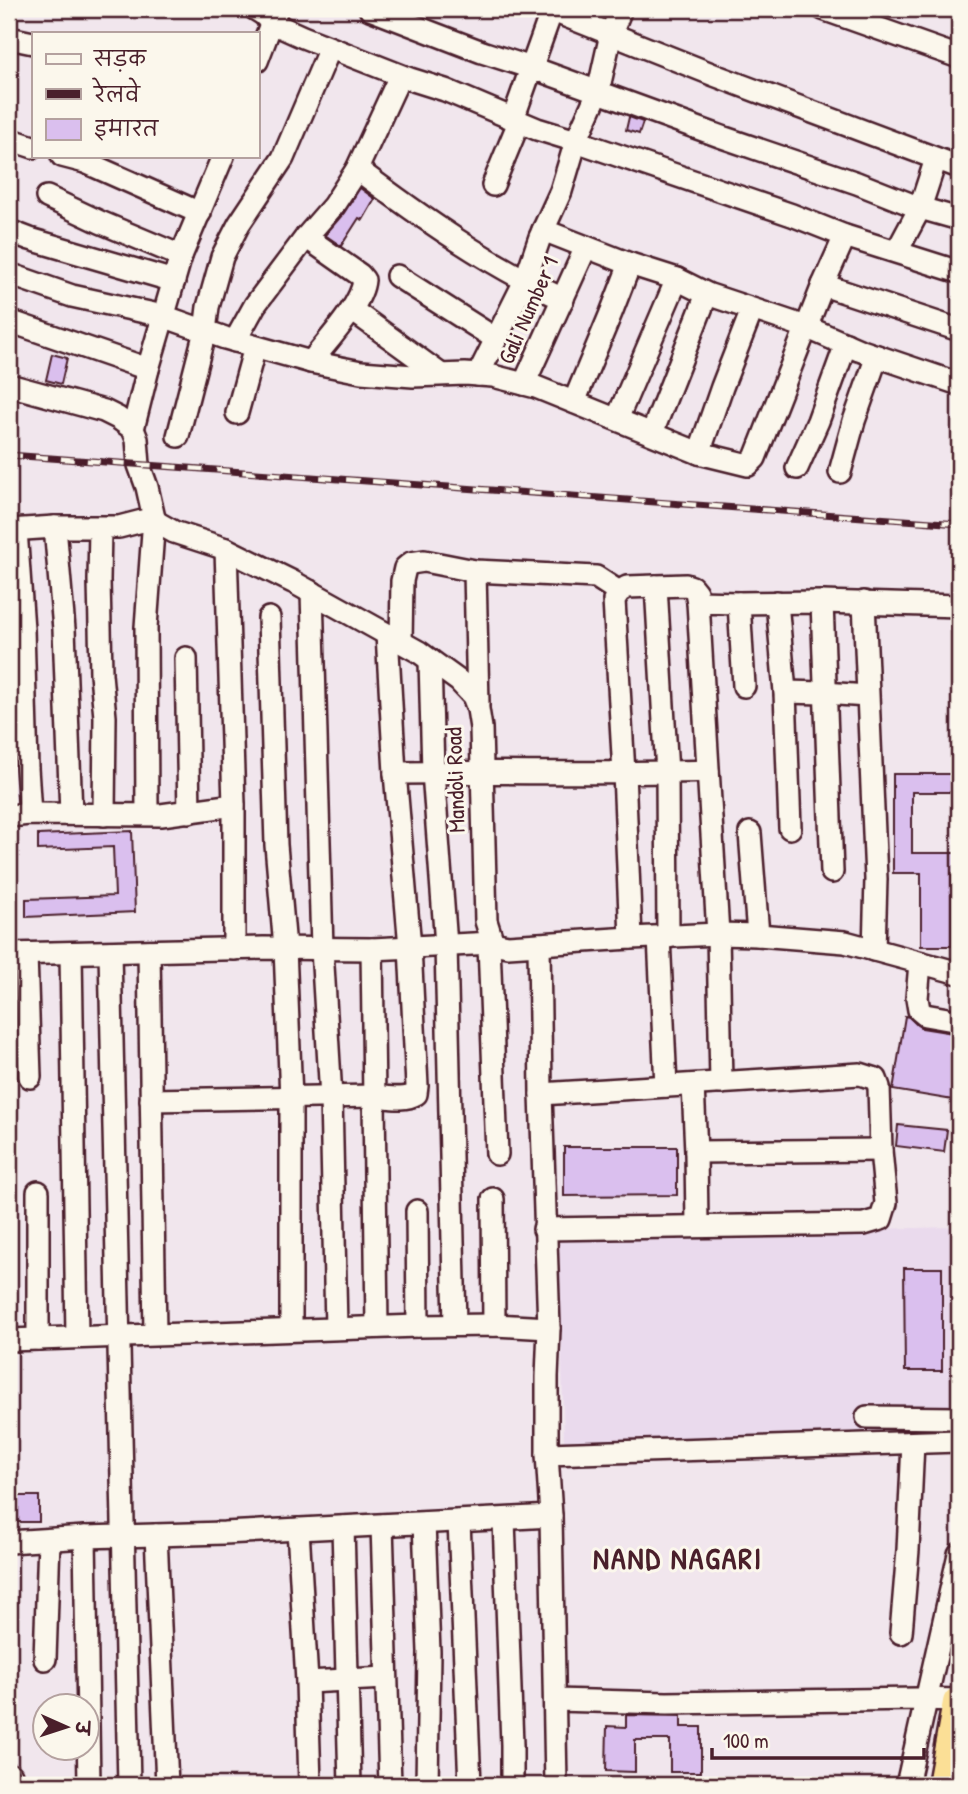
<svg xmlns="http://www.w3.org/2000/svg" width="968" height="1794" viewBox="0 0 968 1794" font-family="'Patrick Hand','Playpen Sans Deva',sans-serif">
<style>
.built{fill:#eadaed}
.building{fill:#dabfee;stroke:#4a1f2b;stroke-width:2}
.lines{fill:none;stroke-linecap:round;stroke-linejoin:round}
.minor-casing{stroke:#4a1f2b;stroke-width:26}
.highway-casing{stroke:#4a1f2b;stroke-width:37}
.minor{stroke:#fbf7ec;stroke-width:21}
.highway{stroke:#fbdf96;stroke-width:32}
.rail-casing{stroke:#4a1f2b;stroke-width:7}
.rail{stroke:#fbf7ec;stroke-width:4.5;stroke-dasharray:13;stroke-linecap:butt}
.labels{text-anchor:middle;stroke-width:6;stroke-linejoin:round;paint-order:stroke}
.street-label{font-size:23px;fill:#4a1f2b;stroke:#fbf7ec}
.district-label{font-size:30px;font-weight:bold;letter-spacing:2px;fill:#4a1f2b;stroke:#fbf7ec}
</style>
<rect width="100%" height="100%" fill="#f1e6ed"/>
<filter id="ink" filterUnits="userSpaceOnUse"><feTurbulence type="fractalNoise" baseFrequency=".0143" numOctaves="2"/><feDisplacementMap in="SourceGraphic" scale="14" xChannelSelector="R" yChannelSelector="G"/><feConvolveMatrix kernelMatrix="1 2 1 2 8 2 1 2 1" color-interpolation-filters="sRGB"/></filter>
<g filter="url(#ink)">
<!-- built -->
<path class="built" d="M954,1227l5,206 -395,10 -5,-206z"/>
<!-- building -->
<g class="building">
<path d="M629,117l14,5 -4,12 -13,-4z"/>
<path d="M360,188l15,11 -12,21 -4,-2 -18,28 -16,-11 19,-22z"/>
<path d="M52,354l15,4 -6,26 -15,-4z"/>
<path d="M893,774h66v18h-47v61h47v20h-7v73h-31v-73h-28z"/>
<path d="M132,831l3,81 -109,5v-18l89,-3 -2,-49 -75,3v-15z"/>
<path d="M905,1016l4,1 8,8 5,3 37,6v67l-66,-11z"/>
<path d="M898,1125l49,5 -3,22 -48,-6z"/>
<path d="M564,1147h113v48l-113,1z"/>
<path d="M904,1268h38v103h-37z"/>
<rect x="9" y="1496" width="30" height="26"/>
<path d="M626,1715l55,1v11h20v45h-31v-32h-35v32l-29,-1 1,-45 19,1z"/>
</g>
<g class="lines">
<!-- minor casing -->
<g class="minor-casing">
<g id="minor">
<path d="M255,9l8,5 9,9 31,14 107,42 35,11 92,39 39,12 216,74 53,21 114,36"/>
<path d="M370,9l112,43 59,19 181,66 135,46 63,25 39,11"/>
<path d="M548,9l166,66 245,92"/>
<path d="M823,9l136,48"/>
<path d="M9,38l24,5"/>
<path d="M257,61l19,-50"/>
<path d="M513,119l39,-109"/>
<path d="M9,139l24,8"/>
<path d="M62,156l23,6 115,51"/>
<path d="M357,169c65,49 132,96 206,130"/>
<path d="M493,185l26,-63"/>
<path d="M47,197l53,25 81,34"/>
<path d="M543,230l87,34 47,15 30,15 99,33 53,23 100,34"/>
<path d="M9,231l21,8 144,42"/>
<path d="M306,237l54,38 4,5c-2,25 -38,62 -53,82"/>
<path d="M897,251l23,-43 16,-49"/>
<path d="M9,274l63,22 91,20 62,22 86,24 50,10 52,4 52,-2 28,2 43,11 163,66 49,12 7,-7 68,-173 22,-49"/>
<path d="M397,276l99,63"/>
<path d="M823,285l136,45"/>
<path d="M352,310l88,64"/>
<path d="M9,321l139,48"/>
<path d="M235,341l20,-36 51,-68 27,-31 24,-37 43,-93"/>
<path d="M478,375l47,-94 15,-44 21,-46 15,-50 22,-49 13,-58 10,-25"/>
<path d="M524,384l62,-137"/>
<path d="M9,385l95,26 14,7 15,11 4,10 2,26 8,22 7,31 4,5 16,9 52,17 67,33 126,70 40,29 14,15 5,13 3,19 5,193 7,22 15,3 123,-8 87,-4 40,1 87,7 114,31"/>
<path d="M574,402l37,-89 19,-49"/>
<path d="M237,413l18,-66"/>
<path d="M617,419l60,-140"/>
<path d="M133,429l15,-60 33,-113 42,-100"/>
<path d="M652,433l55,-139"/>
<path d="M178,436l27,-105 3,-24 14,-50 17,-33 44,-66 47,-110"/>
<path d="M699,453l23,-66 30,-77"/>
<path d="M797,468l21,-47 28,-77"/>
<path d="M840,472l14,-51 23,-65"/>
<path d="M55,527l9,102 7,185"/>
<path d="M100,528l-1,52 2,94 4,43 -1,98"/>
<path d="M9,530l46,-3h64l35,-9 -8,109 1,187"/>
<path d="M16,530l7,99 4,139 3,46"/>
<path d="M226,549l8,256v144"/>
<path d="M475,571l3,134"/>
<path d="M656,586l11,187 1,164"/>
<path d="M312,592l10,357 9,148 5,231"/>
<path d="M777,602l8,90 5,136"/>
<path d="M822,602l10,270"/>
<path d="M864,602l12,277 -2,71"/>
<path d="M739,603l5,83"/>
<path d="M269,618l7,227 9,103 6,151v231"/>
<path d="M401,642l1,-61 3,-13 6,-5 13,-2 51,10 121,6 23,15"/>
<path d="M186,658l3,154"/>
<path d="M430,660l3,112 13,173 9,380"/>
<path d="M785,692l39,1 43,3"/>
<path d="M395,773c104,-2 208,2 313,-2"/>
<path d="M9,816l21,-2 131,1 73,-10"/>
<path d="M750,833l8,102"/>
<path d="M659,937l7,149"/>
<path d="M631,938l-7,-165 -10,-173 5,-8 8,-5 59,-2 6,2 4,5 2,10"/>
<path d="M489,944l8,210"/>
<path d="M539,944l2,150 8,234 -2,49v77l4,62 5,269"/>
<path d="M372,949l5,378"/>
<path d="M149,951l6,383"/>
<path d="M110,952l19,833"/>
<path d="M71,953l6,384"/>
<path d="M9,954l254,-6 109,1 121,-6"/>
<path d="M26,954l4,123"/>
<path d="M920,963l-3,35 2,12 6,5 34,6"/>
<path d="M721,1083l-3,-149 -20,-332 41,1 83,-1 137,4"/>
<path d="M693,1085l3,67 1,73"/>
<path d="M541,1094l319,-20 16,5 3,8 2,63 5,53 -5,16 -17,5 -320,5"/>
<path d="M151,1100l224,-4c13,1 29,5 41,-2l1,-8 -7,-139 -15,-174 -8,-139"/>
<path d="M696,1152l185,-2"/>
<path d="M38,1192v147"/>
<path d="M493,1199l1,126"/>
<path d="M417,1211l1,115"/>
<path d="M9,1340l409,-14 76,-1 55,3"/>
<path d="M867,1417l92,1"/>
<path d="M547,1454l412,-13"/>
<path d="M504,1519l8,226v40"/>
<path d="M459,1521l11,264"/>
<path d="M424,1523l5,129 -2,133"/>
<path d="M382,1525l8,260"/>
<path d="M343,1527l7,258"/>
<path d="M298,1529l9,153 3,103"/>
<path d="M156,1535l11,250"/>
<path d="M85,1537l4,248"/>
<path d="M9,1542l76,-5 139,-4 327,-17"/>
<path d="M901,1633l7,-83 5,-107"/>
<path d="M45,1659l4,-119"/>
<path d="M307,1682l79,-4"/>
<path d="M555,1700l112,3 250,-4 42,1"/>
<path d="M11,1785v-10"/>
<path d="M907,1785l52,-231"/>
</g>
</g>
<!-- highway casing -->
<g class="highway-casing">
<path id="highway" d="M944,1785l15,-82"/>
</g>
<!-- minor -->
<use href="#minor" class="minor"/>
<!-- highway -->
<use href="#highway" class="highway"/>
<!-- rail casing -->
<g class="rail-casing">
<path id="rail" d="M9,455l950,69"/>
</g>
<!-- rail -->
<use href="#rail" class="rail"/>
</g>
</g>
<g class="labels">
<!-- street labels -->
<g class="street-label">
<text transform="translate(528 310) rotate(-66)" y="8">Gali Number 1</text>
<text transform="translate(455 780) rotate(-92)" y="8">Mandoli Road</text>
</g>
<!-- district labels -->
<g class="district-label">
<text x="678" y="1569">NAND NAGARI</text>
</g>
</g>
<!-- margin -->
<rect width="968" height="1794" fill="none" stroke="#fbf7ec" stroke-width="35"/>
<rect x="18" y="18" width="933" height="1759" fill="none" stroke="#4a1f2b" stroke-width="2.5" filter="url(#ink)"/>
<!-- legend -->
<rect x="32" y="32" width="228" height="126" fill="#fbf7ec" stroke="#b4a19f" stroke-width="2"/>
<rect x="46" y="54" width="35" height="10" fill="#fbf7ec" stroke="#b4a19f" stroke-width="2"/>
<text x="94" y="66" font-size="21" fill="#4a1f2b">सड़क</text>
<rect x="46" y="89" width="35" height="10" fill="#4a1f2b" stroke="#b4a19f" stroke-width="2"/>
<text x="94" y="102" font-size="21" fill="#4a1f2b">रेलवे</text>
<rect x="46" y="119" width="35" height="21" fill="#dabfee" stroke="#b4a19f" stroke-width="2"/>
<text x="94" y="136" font-size="21" fill="#4a1f2b">इमारत</text>
<!-- north arrow -->
<g transform="translate(66 1727) rotate(93)"><circle r="33" fill="#fbf7ec" stroke="#b4a19f" stroke-width="2"/>
<path d="M0-5L12 26L0 18L-12 26Z" fill="#4a1f2b"/>
<text y="-10" font-size="19" font-weight="bold" text-anchor="middle" fill="#4a1f2b">उ</text>
</g>
<!-- scale -->
<path d="M712 1748v10h212v-10" fill="none" stroke="#4a1f2b" stroke-width="3.5"/>
<text x="723" y="1748" font-size="21" fill="#4a1f2b" stroke="#fbf7ec" stroke-width="5" paint-order="stroke">100 m</text>
</svg>
